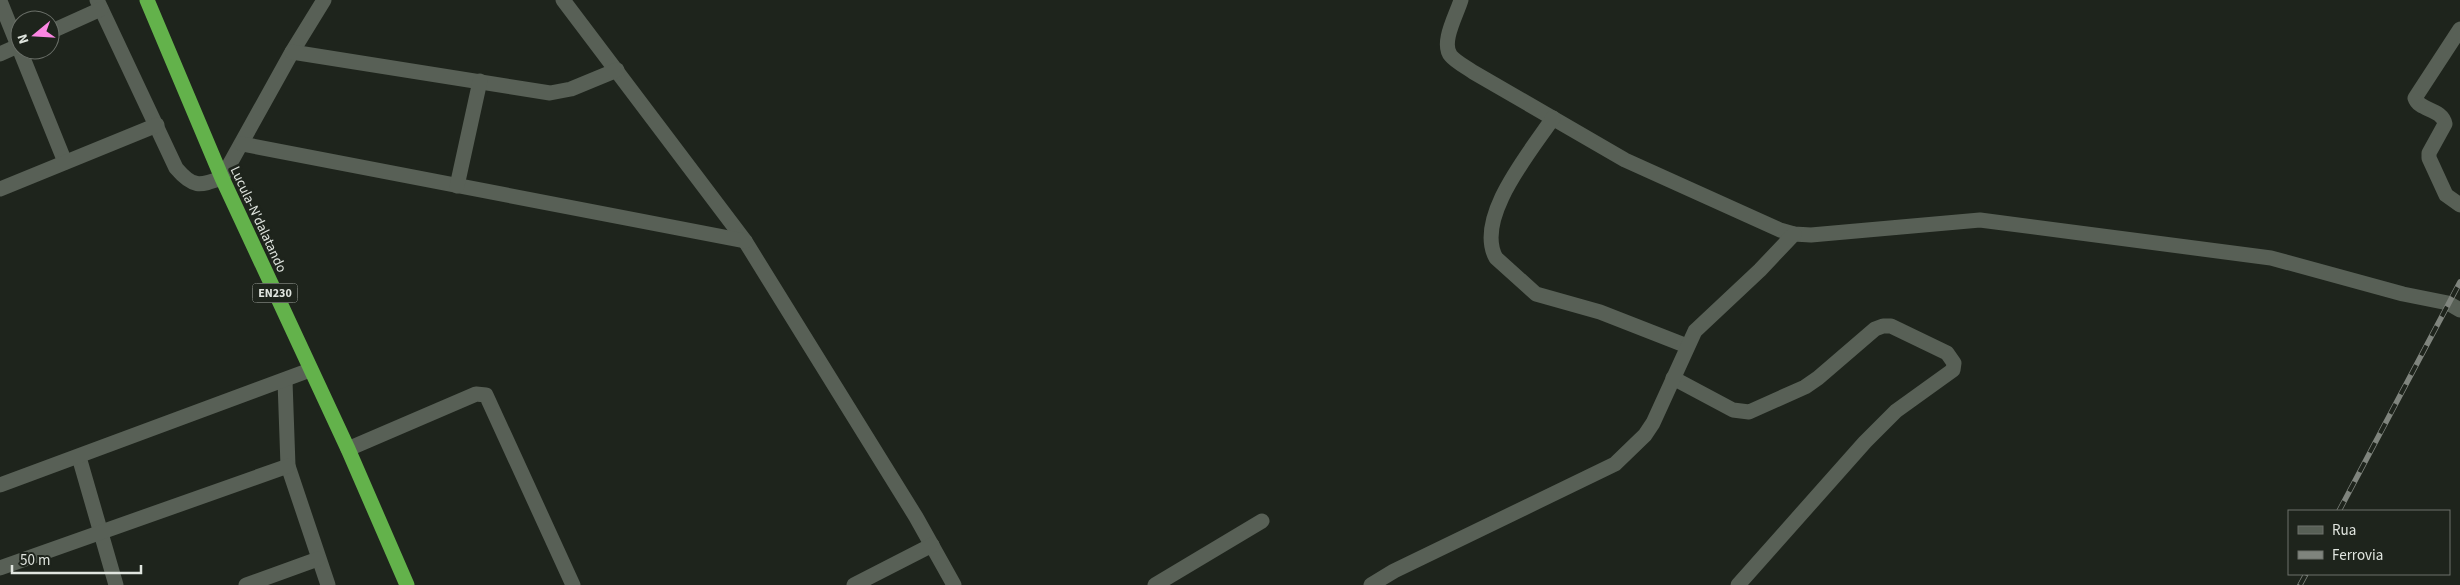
<svg xmlns="http://www.w3.org/2000/svg" width="2460" height="585" viewBox="0 0 2460 585" font-family="'Source Sans 3',sans-serif">
<style>
.lines{fill:none;stroke-linecap:round;stroke-linejoin:round}
.street{stroke:#586056;stroke-width:15}
.highway{stroke:#63b24b;stroke-width:15}
.rail-casing{stroke:#7f847d;stroke-width:5.5}
.rail{stroke:#1e241c;stroke-width:4;stroke-dasharray:11;stroke-linecap:butt}
.labels{text-anchor:middle;stroke-width:5;stroke-linejoin:round;paint-order:stroke}
.shield{fill:#1e241c;stroke:#a6aba4;stroke-width:1}
.shield-label{font-size:12px;font-weight:bold;fill:#e0e5df}
.street-label{font-size:14px;fill:#e0e5df;stroke:#1e241c}
</style>
<rect width="100%" height="100%" fill="#1e241c"/>
<g class="lines">
<!-- street -->
<g class="street">
<path d="M97,0l79,168c17,20 23,18 46,10l70,-126 32,-52"/>
<path d="M563,0l182,241 171,276 38,68"/>
<path d="M1461,0c-4,14 -21,43 -10,56 5,6 15,11 22,16l152,88 155,70 14,4 17,1 169,-15 291,38 132,36 45,9 12,7"/>
<path d="M0,1l65,161"/>
<path d="M2460,29l-45,69c4,13 27,10 30,26l-16,29v5l17,37 14,10"/>
<path d="M50,32l51,-23"/>
<path d="M292,52l258,41 21,-4 46,-19"/>
<path d="M0,54l20,-9"/>
<path d="M1553,118c-22,33 -79,100 -57,140l40,36 64,18 87,34"/>
<path d="M242,144l503,97"/>
<path d="M457,186l23,-105"/>
<path d="M0,189l157,-64"/>
<path d="M1673,378l60,32 16,2 56,-25 13,-9 57,-49 8,-3h8l56,27 7,10 -1,7 -57,41 -31,31 -127,143"/>
<path d="M285,381l3,85 40,119"/>
<path d="M348,449l128,-55 10,1 87,190"/>
<path d="M79,457l37,128"/>
<path d="M0,485l310,-115"/>
<path d="M0,568l288,-102"/>
<path d="M246,585l72,-26"/>
<path d="M854,585l78,-40"/>
<path d="M1155,585l107,-64"/>
<path d="M1371,585l23,-14 221,-107 30,-29 8,-12 42,-92 65,-61 34,-36"/>
</g>
<!-- highway -->
<path class="highway" d="M147,0l75,178 126,271 59,136"/>
<!-- rail casing -->
<g class="rail-casing">
<g id="rail">
<path d="M2339,511l121,-229"/>
<path d="M2300,585l6,-11"/>
</g>
</g>
<!-- rail -->
<use href="#rail" class="rail"/>
</g>
<g class="labels">
<!-- shield labels -->
<rect class="shield" x="252.5" y="283.5" width="45" height="19" rx="4"/>
<g class="shield-label">
<text x="275" y="297">EN230</text>
</g>
<!-- street labels -->
<g class="street-label">
<text transform="translate(259 219) rotate(65)" y="5">Lucula-N'dalatando</text>
</g>
</g>
<!-- legend -->
<rect x="2288" y="510" width="162" height="65" fill="#1e241c" stroke="#6c716a"/>
<rect x="2298" y="526" width="25" height="8" fill="#586056" stroke="#6c716a"/>
<text x="2332" y="535" font-size="15" fill="#e0e5df">Rua</text>
<rect x="2298" y="551" width="25" height="8" fill="#7f847d" stroke="#6c716a"/>
<text x="2332" y="560" font-size="15" fill="#e0e5df">Ferrovia</text>
<!-- north arrow -->
<g transform="translate(35 35) rotate(252)"><circle r="24" fill="#1e241c" stroke="#6c716a"/>
<path d="M0-4L9 19L0 12L-9 19Z" fill="#fc86e3"/>
<text y="-8" font-size="14" font-weight="bold" text-anchor="middle" fill="#e0e5df">N</text>
</g>
<!-- scale -->
<path d="M12 565v8h129v-8" fill="none" stroke="#e0e5df" stroke-width="2.5"/>
<text x="20" y="565" font-size="15" fill="#e0e5df" stroke="#1e241c" stroke-width="4" paint-order="stroke">50 m</text>
</svg>
